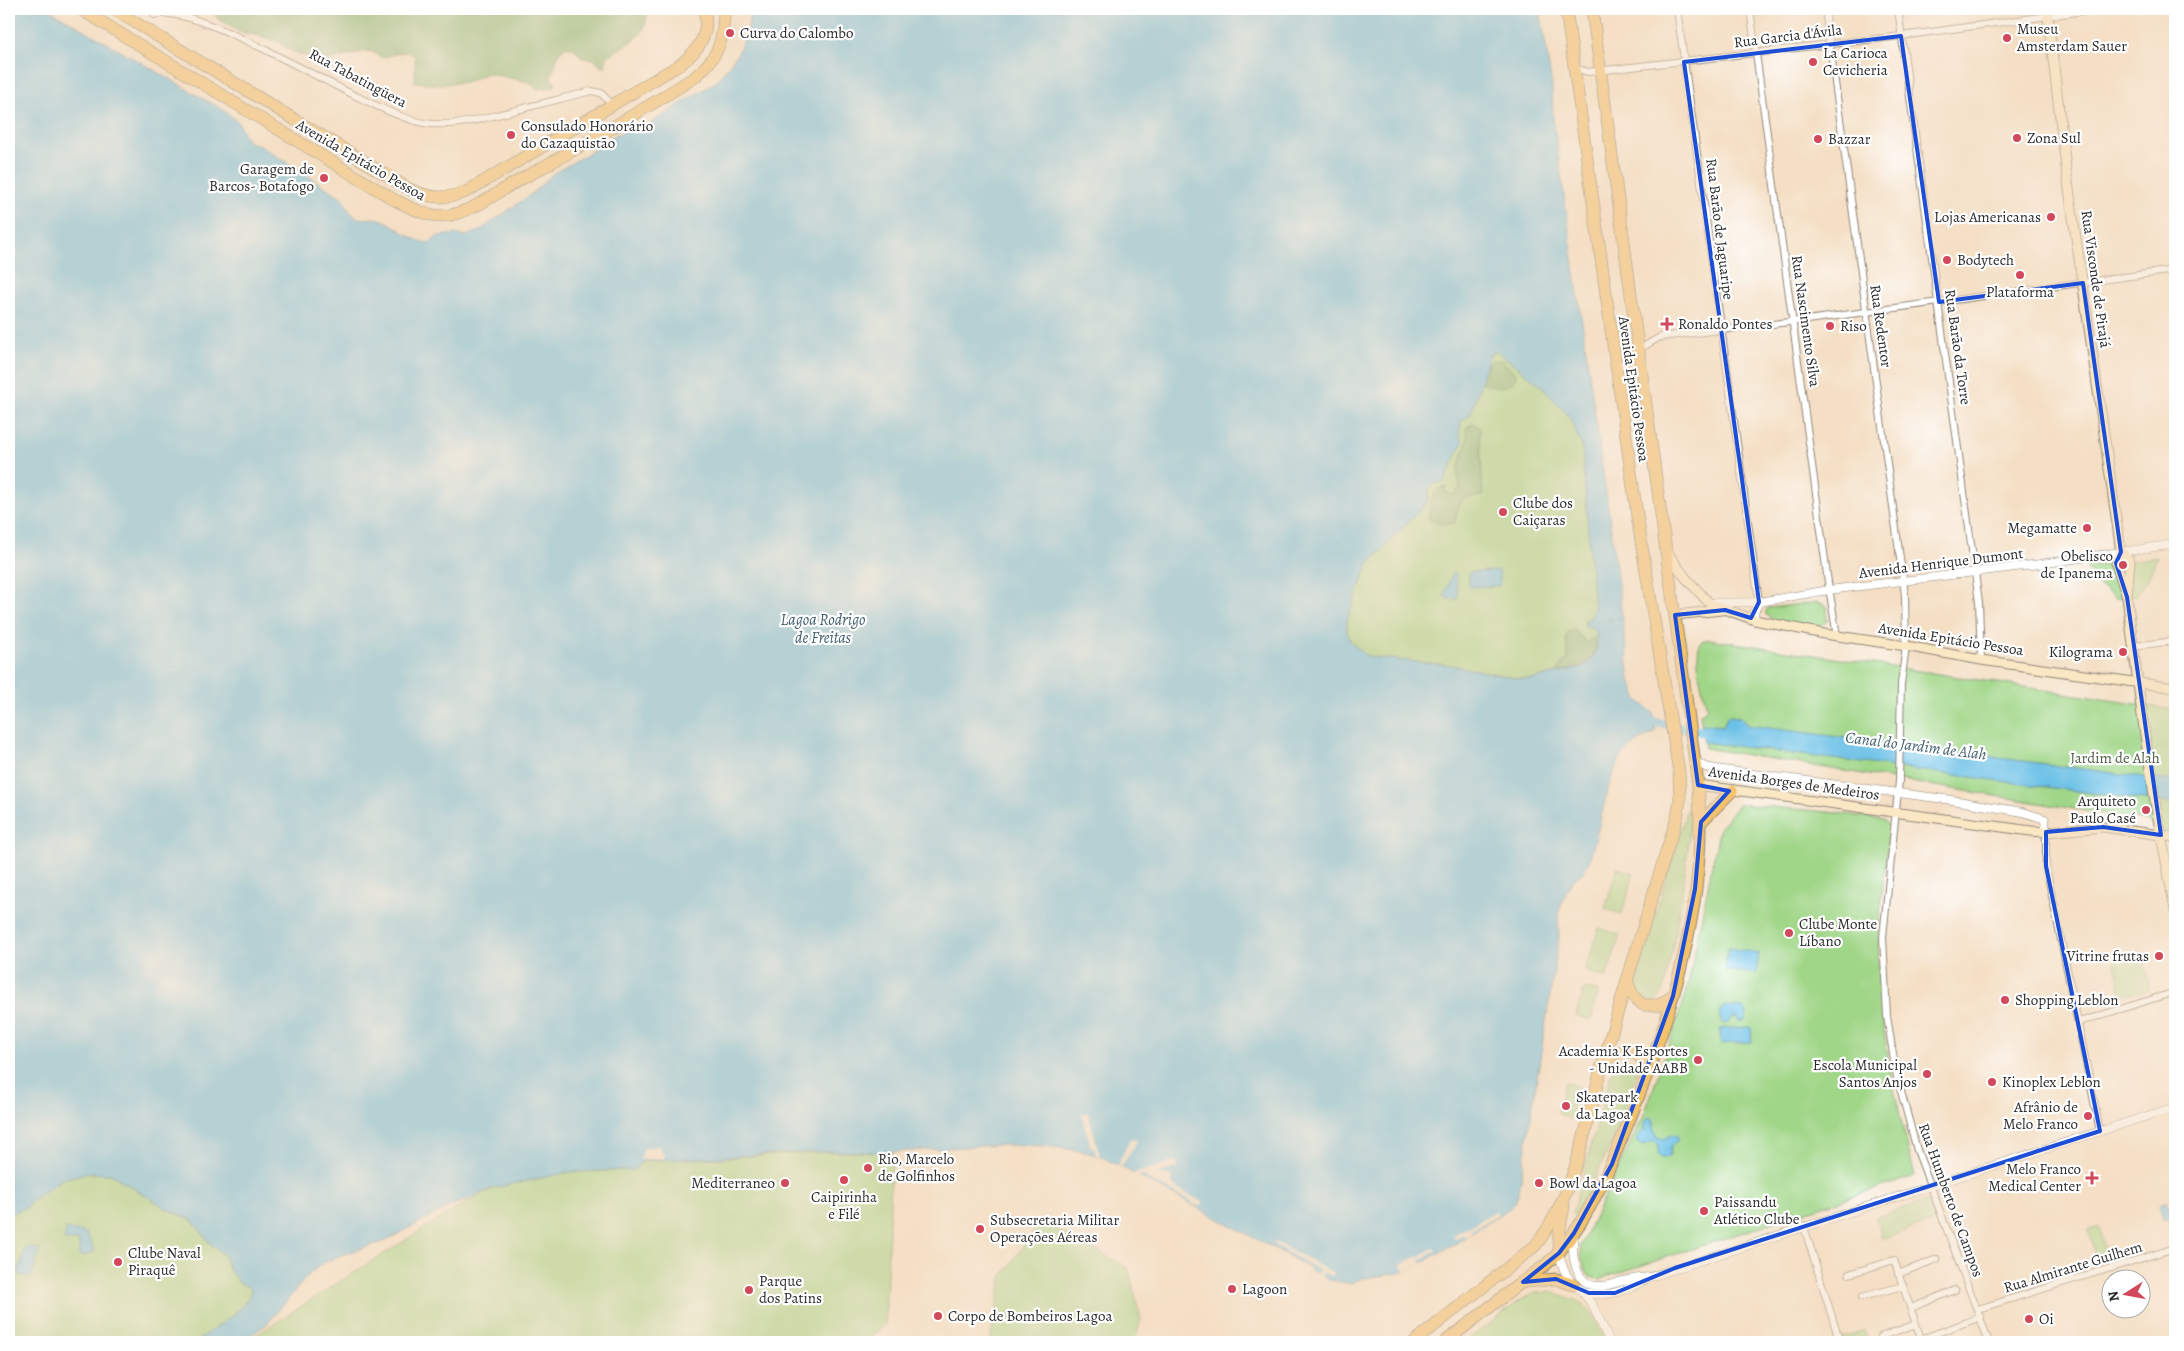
<svg xmlns="http://www.w3.org/2000/svg" width="2184" height="1351" viewBox="0 0 2184 1351" font-family="Alegreya,serif">
<style>
.green{fill:#a0d687;stroke:#668059}
.forest{fill:#80b774;stroke:#567150}
.water{fill:#6ac0e6;stroke:#4a7688;fill-rule:evenodd}
.pier{fill:#f4dfc4}
.lines{fill:none;stroke-linecap:round;stroke-linejoin:round}
.canal{stroke:#6ac0e6;stroke-width:9}
.ferry{stroke:#415f6c;stroke-width:1;stroke-dasharray:6 5;stroke-linecap:butt}
.minor-casing{stroke:#908578;stroke-width:8}
.tertiary-casing{stroke:#908578;stroke-width:9}
.secondary-casing{stroke:#908578;stroke-width:11}
.trunk-casing{stroke:#908578;stroke-width:13}
.minor{stroke:#fff;stroke-width:6}
.tertiary{stroke:#fff;stroke-width:8}
.secondary{stroke:#fae7c3;stroke-width:9}
.trunk{stroke:#f3c26a;stroke-width:11}
.secondary-bridge-casing{stroke:#908578;stroke-width:11;stroke-linecap:butt}
.secondary-bridge{stroke:#fae7c3;stroke-width:9}
.marked{fill:none;stroke:#1d4ed8;stroke-width:4;stroke-linejoin:round}
.poi-dot{fill:#d1495b;stroke:#fff;stroke-width:2}
.labels{text-anchor:middle;stroke-width:4.5;stroke-linejoin:round;paint-order:stroke}
.poi-label{font-size:15px;fill:#2b2b2b;stroke:#fff;text-anchor:start}
.street-label{font-size:15px;fill:#2b2b2b;stroke:#fff}
.park-label{font-size:15px;fill:#4e5e47;stroke:#fff}
.water-label{font-size:16px;font-style:italic;fill:#415f6c;stroke:#fff}
</style>
<rect width="100%" height="100%" fill="#fff"/>
<filter id="ink" filterUnits="userSpaceOnUse"><feTurbulence type="fractalNoise" baseFrequency=".02" numOctaves="2"/><feDisplacementMap in="SourceGraphic" scale="10" xChannelSelector="R" yChannelSelector="G"/><feConvolveMatrix kernelMatrix="1 2 1 2 8 2 1 2 1" color-interpolation-filters="sRGB"/></filter>
<filter id="wash" filterUnits="userSpaceOnUse"><feTurbulence type="fractalNoise" baseFrequency=".0096" numOctaves="4" result="noise"/><feDisplacementMap in="SourceGraphic" scale="20" xChannelSelector="R" yChannelSelector="G"/><feGaussianBlur stdDeviation="1.12" result="paint"/><feColorMatrix in="noise" values="0 0 0 0 0 0 0 0 0 0 0 0 0 0 0 0 0 1.4 0 .05"/><feComposite in="paint" operator="in"/></filter>
<g filter="url(#wash)">
<rect width="100%" height="100%" fill="#f4dfc4"/>
<!-- green -->
<g class="green">
<path d="M1497,351l45,35 28,32 12,29 12,163 -3,8 -6,2v6l9,3 3,9 -26,31 -38,10h-12l-71,-14 -73,-7 -12,-3 -14,-13 -4,-10v-12l21,-55 60,-64 1,-12 5,-5 27,-47 -2,-2 2,-15 9,-5 20,-61z"/>
<path d="M2157,557l-9,22 -11,16 -21,3 -18,-14 -12,-17z"/>
<path d="M1818,602l9,4v15l-6,4c-14,-1 -45,-1 -55,-10v-4l2,-3z"/>
<path d="M1709,639l466,71v124l-8,-1 -19,-12 -443,-73 -5,-34 7,-6c-4,-15 -15,-55 -5,-67z"/>
<path d="M1739,804l100,9 45,7 6,7c-6,50 -14,101 -11,152 4,68 19,132 36,197l-315,103 -10,-2c-8,-10 -9,-19 -9,-32l63,-130 42,-120 34,-168z"/>
<path d="M1691,806c-3,63 -14,124 -28,186 -7,12 -12,10 -25,7l-4,-13 53,-177z"/>
<path d="M1617,868l17,5 -12,41 -17,-5z"/>
<path d="M1599,928l21,7 -14,43 -21,-7z"/>
<path d="M2143,952l7,38 -29,6 -7,-39z"/>
<path d="M1584,988l14,3 -7,29 -15,-4z"/>
<path d="M1622,1058c7,0 12,2 14,10 1,8 -4,18 -6,26 -14,43 -34,83 -55,123l-3,-4 41,-146 4,-7z"/>
<path d="M1565,1082l14,4 -9,33 -13,-6z"/>
<path d="M818,1152h74l-7,173 -19,17h-621l178,-113 58,-35 13,-6 76,-16 65,-2 6,-8 9,-2 75,-2z"/>
<path d="M86,1173l25,1 58,36 23,10 19,24 13,11 5,14 22,21c-2,18 -42,44 -58,52h-184v-127l18,-8 4,-6 31,-22z"/>
<path d="M1932,1199l8,21 -58,18 -6,-21z"/>
<path d="M1041,1221l87,47 13,51 -6,23h-145l13,-67z"/>
<path d="M2099,1227l8,29 -11,3 -8,-29z"/>
<path d="M1550,1292c39,10 40,14 55,50h-140l57,-43 13,-6z"/>
<path d="M1864,1330l5,12h-36z"/>
</g>
<!-- forest -->
<g class="forest">
<path d="M212,9h435c1,31 -18,32 -40,48l-2,10h-4l-7,-8 -12,-1 -8,-9 -7,-3c-13,7 -10,21 -17,32l6,5 -2,4 -17,2 -9,-7 -41,-9 -20,9 -30,3 -22,-3v-25c-9,-10 -22,-1 -33,1l-9,-6 -7,-1 -40,10h-7l-28,-10 -13,-9 -17,-6 -22,-4 -22,-14z"/>
<path d="M1492,360l4,1 6,-1 14,14 -1,7c-10,8 -23,6 -34,1l4,-13z"/>
<path d="M1473,423l5,3 2,4 3,66 -19,2 -6,10 -3,14c-7,4 -21,2 -27,-4 2,-13 3,-28 18,-32l-1,6 8,3c13,-12 3,-13 5,-25 2,-15 13,-26 8,-42z"/>
<path d="M1570,630h5l12,13 4,-4 6,-1c-1,28 -14,28 -38,34l2,-8 7,-4 -2,-23z"/>
</g>
<!-- water -->
<g class="water">
<path d="M9,9h39l177,102 13,11 9,19 14,5 80,51c5,4 5,11 10,16 10,10 18,3 29,6 17,5 29,22 48,24l11,-7 16,-2 11,2 13,-5 51,-36 24,-22 47,-27 10,-9 18,-8 17,-3 71,-45 21,-28 10,-25 2,-19h790l12,77 1,31 56,396 21,166 8,21 15,13 3,17 -1,3c-38,15 -43,39 -52,76 -4,18 -9,35 -14,53l-6,10 -11,9 -6,12 -8,21 1,24 -39,248 -4,15 -5,6 -56,37 -50,28 -45,7 -8,4h-6l-18,-3 -15,-8 -4,-5 -209,-111c-69,-20 -138,-7 -208,-4 -25,1 -50,-2 -76,0 -55,2 -110,7 -166,8l-9,2 -6,8 -65,2 -76,16 -47,20 -64,34 -37,11 -23,10 -12,9 -44,52 -26,18h-48c16,-8 56,-34 58,-52l-4,-4 -8,-3 -10,-14 -5,-14 -13,-11 -19,-24 -23,-10 -58,-36 -25,-1 -24,6 -31,22 -4,6 -18,8zM1497,351l45,35 28,32 12,29 12,163 -3,7 -6,3v6l7,1 4,6 1,13 -3,11 -11,10 -50,12h-12l-71,-14 -73,-7 -12,-3 -14,-13 -4,-10v-12l21,-55 60,-64 1,-12 5,-5 10,-2 19,-40 -4,-7 2,-14 9,-6 20,-61z"/>
<path d="M1499,571l1,15 -31,1v-15z"/>
<path d="M1453,572l3,1 2,26h-10l-4,-3z"/>
<path d="M1728,716l12,1 7,8 428,56v23l-471,-62 -3,-18 22,2z"/>
<path d="M1728,948l31,5 -3,21 -31,-4z"/>
<path d="M1726,1006l17,2 4,5 -2,7 -5,2 -4,-5h-3l-5,6 -4,1c-5,-4 -6,-11 -2,-16z"/>
<path d="M1751,1027l1,15 -31,2 -1,-15z"/>
<path d="M1650,1117l4,4v10l3,6 7,2 9,-5 5,3 -1,4 -6,5 -1,9 -4,3h-5l-3,-3v-10l-3,-4 -12,4 -6,-3v-5l7,-7 2,-11z"/>
<path d="M2167,1201l3,9h4l1,6 -12,5 -3,-17z"/>
<path d="M66,1229l20,4 9,18 -9,5 -7,-1v-14h-15z"/>
<path d="M26,1246l14,4 -9,28 -14,-4z"/>
</g>
<!-- pier -->
<g class="pier">
<path d="M1088,1113l12,43 -4,-1 -2,-8h-3l-9,-33z"/>
<path d="M1131,1138l6,3 -16,26 -3,-1 3,-8z"/>
<path d="M659,1146l6,12 -25,2 4,-12z"/>
<path d="M1176,1161l2,6 -20,6 5,3 1,-2 9,4 -2,5 6,4v2l26,13 -1,4 -10,-2 1,-2 -46,-23 1,-3 -3,1 -1,-3 -7,3 -4,-3z"/>
<path d="M1496,1211l2,4 -27,15 1,3 -7,4 -2,-3 -8,5 -2,-4z"/>
<path d="M1275,1242l59,31 -2,3 -9,-4 -2,4 7,4 -1,2 -15,-8 1,-2 5,2 2,-4 -46,-25z"/>
<path d="M1434,1248l2,3 -17,9 2,4 -16,8 -4,-7z"/>
</g>
<g class="lines">
<!-- canal -->
<path class="canal" d="M1654,722l59,12"/>
<!-- ferry -->
<path class="ferry" d="M1585,623l36,-5"/>
</g>
</g>
<g filter="url(#ink)">
<g class="lines">
<!-- minor casing -->
<g class="minor-casing">
<g id="minor">
<path d="M1677,9l82,593"/>
<path d="M1750,9l78,573 9,54"/>
<path d="M1825,9l80,586 1,51 -5,38 -2,97 -16,156 4,79 9,57 21,77 72,192"/>
<path d="M1898,9l81,593 2,58"/>
<path d="M154,15c48,-15 211,98 270,108 31,5 59,-5 89,-12 26,-7 52,-13 78,-20l10,2 10,11"/>
<path d="M1575,65l3,4 10,3 313,-36 198,-27"/>
<path d="M1616,370l22,-20 22,-13 147,-17 368,-50"/>
<path d="M2133,646l42,-5"/>
<path d="M2046,832v34l54,265"/>
<path d="M2079,1022l96,-30"/>
<path d="M1804,1227l34,109"/>
<path d="M1849,1274l45,-14 27,79"/>
<path d="M1898,1274l39,-15"/>
<path d="M1862,1297l41,-11"/>
<path d="M1911,1308l44,-18"/>
<path d="M1978,1309l197,-61"/>
<path d="M1880,1337l36,-13"/>
<path d="M1922,1341l-1,-2 60,-22"/>
</g>
</g>
<!-- tertiary casing -->
<g class="tertiary-casing">
<g id="tertiary">
<path d="M1712,603l47,-1 70,-12 211,-26 135,-20"/>
<path d="M1755,620l-1,-8 5,-10"/>
<path d="M1694,760l11,7 11,2 236,31 71,12 22,7 1,13"/>
<path d="M1574,1235c-3,18 0,49 23,51 11,1 20,-4 30,-6 8,-2 16,-2 23,-3l525,-170"/>
<path d="M1559,1253c10,51 49,48 86,27"/>
<path d="M1582,1292l10,12 18,38"/>
</g>
</g>
<!-- secondary casing -->
<g class="secondary-casing">
<g id="secondary">
<path d="M2047,9l19,159 55,384 9,9 -3,36"/>
<path d="M1667,552l18,25 25,27 45,16 69,14 82,12 75,14 194,28"/>
<path d="M2121,552l-5,11 11,34 15,118"/>
<path d="M1675,615l47,-5"/>
<path d="M1698,785l333,46 15,1 57,-5 72,10"/>
<path d="M2156,808l19,102"/>
</g>
</g>
<!-- trunk casing -->
<g class="trunk-casing">
<g id="trunk">
<path d="M80,9l313,190c18,9 37,20 57,16 24,-4 47,-23 68,-34 60,-33 119,-67 177,-104 24,-21 29,-36 29,-68"/>
<path d="M113,9l296,180c20,9 36,11 57,3l215,-128c19,-15 29,-31 23,-55"/>
<path d="M1701,822l31,-31"/>
<path d="M1627,981l7,16 9,8h16l14,-9"/>
<path d="M1605,1063c14,-20 40,-13 43,11"/>
<path d="M1559,1253v-19l5,-29"/>
<path d="M1525,1282l31,-3 18,6"/>
<path d="M1414,1342l121,-96c41,-51 50,-119 67,-180 24,-83 49,-166 75,-248l3,-18 -1,-28 -41,-250 -72,-513"/>
<path d="M1445,1342c26,-20 51,-40 77,-60 13,-9 28,-19 38,-31 34,-41 53,-91 73,-140 40,-101 76,-215 65,-326l-106,-776"/>
</g>
</g>
<!-- minor -->
<use href="#minor" class="minor"/>
<!-- tertiary -->
<use href="#tertiary" class="tertiary"/>
<!-- secondary -->
<use href="#secondary" class="secondary"/>
<!-- trunk -->
<use href="#trunk" class="trunk"/>
<!-- secondary-bridge casing -->
<g class="secondary-bridge-casing">
<path id="secondary-bridge" d="M2142,715l14,93"/>
</g>
<!-- secondary-bridge -->
<use href="#secondary-bridge" class="secondary-bridge"/>
</g>
</g>
<!-- marked area -->
<path d="M0 0H2184V1351H0ZM1901,36l38,266 144,-19 38,269 -5,11 11,34 34,238 -58,-8 -57,5v34l54,265 -425,137 -60,25h-26l-33,-14 -33,3 36,-29 15,-20 38,-69 61,-168 22,-107 6,-67 28,-31 -31,-6 -23,-170 50,-5 26,8 8,-16 -75,-540z" fill="#f4dfc4" fill-opacity=".55" fill-rule="evenodd"/>
<path class="marked" d="M1901,36l38,266 144,-19 38,269 -5,11 11,34 34,238 -58,-8 -57,5v34l54,265 -425,137 -60,25h-26l-33,-14 -33,3 36,-29 15,-20 38,-69 61,-168 22,-107 6,-67 28,-31 -31,-6 -23,-170 50,-5 26,8 8,-16 -75,-540z"/>
<!-- markers -->
<g class="poi-dot">
<circle cx="730" cy="33" r="5"/>
<circle cx="2007" cy="38" r="5"/>
<circle cx="1813" cy="62" r="5"/>
<circle cx="511" cy="135" r="5"/>
<circle cx="2017" cy="138" r="5"/>
<circle cx="1818" cy="139" r="5"/>
<circle cx="324" cy="178" r="5"/>
<circle cx="2051" cy="217" r="5"/>
<circle cx="1947" cy="260" r="5"/>
<circle cx="2020" cy="275" r="5"/>
<path d="M1664.5 316.5h5v5h5v5h-5v5h-5v-5h-5v-5h5z"/>
<circle cx="1830" cy="326" r="5"/>
<circle cx="1503" cy="512" r="5"/>
<circle cx="2087" cy="528" r="5"/>
<circle cx="2123" cy="565" r="5"/>
<circle cx="2123" cy="652" r="5"/>
<circle cx="2146" cy="810" r="5"/>
<circle cx="1789" cy="933" r="5"/>
<circle cx="2159" cy="956" r="5"/>
<circle cx="2005" cy="1000" r="5"/>
<circle cx="1698" cy="1060" r="5"/>
<circle cx="1927" cy="1074" r="5"/>
<circle cx="1992" cy="1082" r="5"/>
<circle cx="1566" cy="1106" r="5"/>
<circle cx="2088" cy="1116" r="5"/>
<circle cx="868" cy="1168" r="5"/>
<path d="M2089.5 1170.5h5v5h5v5h-5v5h-5v-5h-5v-5h5z"/>
<circle cx="844" cy="1180" r="5"/>
<circle cx="785" cy="1183" r="5"/>
<circle cx="1539" cy="1183" r="5"/>
<circle cx="1704" cy="1211" r="5"/>
<circle cx="980" cy="1229" r="5"/>
<circle cx="118" cy="1262" r="5"/>
<circle cx="1232" cy="1289" r="5"/>
<circle cx="749" cy="1290" r="5"/>
<circle cx="938" cy="1316" r="5"/>
<circle cx="2029" cy="1319" r="5"/>
</g>
<g class="labels">
<!-- poi labels -->
<g class="poi-label">
<text x="2017" y="34">Museu<tspan x="2017" dy="17">Amsterdam Sauer</tspan></text>
<text x="740" y="38">Curva do Calombo</text>
<text x="1823" y="58">La Carioca<tspan x="1823" dy="17">Cevicheria</tspan></text>
<text x="521" y="131">Consulado Honorário<tspan x="521" dy="17">do Cazaquistão</tspan></text>
<text x="2027" y="143">Zona Sul</text>
<text x="1828" y="144">Bazzar</text>
<text x="314" y="174" text-anchor="end">Garagem de<tspan x="314" dy="17">Barcos- Botafogo</tspan></text>
<text x="2041" y="222" text-anchor="end">Lojas Americanas</text>
<text x="1957" y="265">Bodytech</text>
<text x="2020" y="297" text-anchor="middle">Plataforma</text>
<text x="1678" y="329">Ronaldo Pontes</text>
<text x="1840" y="331">Riso</text>
<text x="1513" y="508">Clube dos<tspan x="1513" dy="17">Caiçaras</tspan></text>
<text x="2077" y="533" text-anchor="end">Megamatte</text>
<text x="2113" y="561" text-anchor="end">Obelisco<tspan x="2113" dy="17">de Ipanema</tspan></text>
<text x="2113" y="657" text-anchor="end">Kilograma</text>
<text x="2136" y="806" text-anchor="end">Arquiteto<tspan x="2136" dy="17">Paulo Casé</tspan></text>
<text x="1799" y="929">Clube Monte<tspan x="1799" dy="17">Líbano</tspan></text>
<text x="2149" y="961" text-anchor="end">Vitrine frutas</text>
<text x="2015" y="1005">Shopping Leblon</text>
<text x="1688" y="1056" text-anchor="end">Academia K Esportes<tspan x="1688" dy="17">- Unidade AABB</tspan></text>
<text x="1917" y="1070" text-anchor="end">Escola Municipal<tspan x="1917" dy="17">Santos Anjos</tspan></text>
<text x="2002" y="1087">Kinoplex Leblon</text>
<text x="1576" y="1102">Skatepark<tspan x="1576" dy="17">da Lagoa</tspan></text>
<text x="2078" y="1112" text-anchor="end">Afrânio de<tspan x="2078" dy="17">Melo Franco</tspan></text>
<text x="878" y="1164">Rio, Marcelo<tspan x="878" dy="17">de Golfinhos</tspan></text>
<text x="2081" y="1174" text-anchor="end">Melo Franco<tspan x="2081" dy="17">Medical Center</tspan></text>
<text x="775" y="1188" text-anchor="end">Mediterraneo</text>
<text x="1549" y="1188">Bowl da Lagoa</text>
<text x="844" y="1202" text-anchor="middle">Caipirinha<tspan x="844" dy="17">e Filé</tspan></text>
<text x="1714" y="1207">Paissandu<tspan x="1714" dy="17">Atlético Clube</tspan></text>
<text x="990" y="1225">Subsecretaria Militar<tspan x="990" dy="17">Operações Aéreas</tspan></text>
<text x="128" y="1258">Clube Naval<tspan x="128" dy="17">Piraquê</tspan></text>
<text x="759" y="1286">Parque<tspan x="759" dy="17">dos Patins</tspan></text>
<text x="1242" y="1294">Lagoon</text>
<text x="948" y="1321">Corpo de Bombeiros Lagoa</text>
<text x="2039" y="1324">Oi</text>
</g>
<!-- street labels -->
<g class="street-label">
<text transform="translate(1788 36) rotate(-7)" y="5">Rua Garcia d'Ávila</text>
<text transform="translate(358 78) rotate(28)" y="5">Rua Tabatingüera</text>
<text transform="translate(361 160) rotate(30)" y="5">Avenida Epitácio Pessoa</text>
<text transform="translate(1720 229) rotate(83)" y="5">Rua Barão de Jaguaripe</text>
<text transform="translate(2096 279) rotate(82)" y="5">Rua Visconde de Pirajá</text>
<text transform="translate(1806 321) rotate(82)" y="5">Rua Nascimento Silva</text>
<text transform="translate(1881 326) rotate(82)" y="5">Rua Redentor</text>
<text transform="translate(1958 347) rotate(82)" y="5">Rua Barão da Torre</text>
<text transform="translate(1634 389) rotate(82)" y="5">Avenida Epitácio Pessoa</text>
<text transform="translate(1941 563) rotate(-7)" y="5">Avenida Henrique Dumont</text>
<text transform="translate(1951 639) rotate(9)" y="5">Avenida Epitácio Pessoa</text>
<text transform="translate(1794 783) rotate(8)" y="5">Avenida Borges de Medeiros</text>
<text transform="translate(1951 1200) rotate(70)" y="5">Rua Humberto de Campos</text>
<text transform="translate(2073 1267) rotate(-17)" y="5">Rua Almirante Guilhem</text>
</g>
<!-- park labels -->
<g class="park-label">
<text x="2115" y="763">Jardim de Alah</text>
</g>
<!-- water labels -->
<g class="water-label">
<text x="823" y="625">Lagoa Rodrigo<tspan x="823" dy="18">de Freitas</tspan></text>
<text transform="translate(1916 745) rotate(7)" y="6">Canal do Jardim de Alah</text>
</g>
</g>
<!-- margin -->
<rect width="2184" height="1351" fill="none" stroke="#fff" stroke-width="30"/>
<!-- north arrow -->
<g transform="translate(2126 1294) rotate(259)"><circle r="24" fill="#ffffff" stroke="#aaaaaa"/>
<path d="M0-4L9 19L0 12L-9 19Z" fill="#d1495b"/>
<text y="-8" font-size="14" font-weight="bold" text-anchor="middle" fill="#2b2b2b">N</text>
</g>
</svg>
